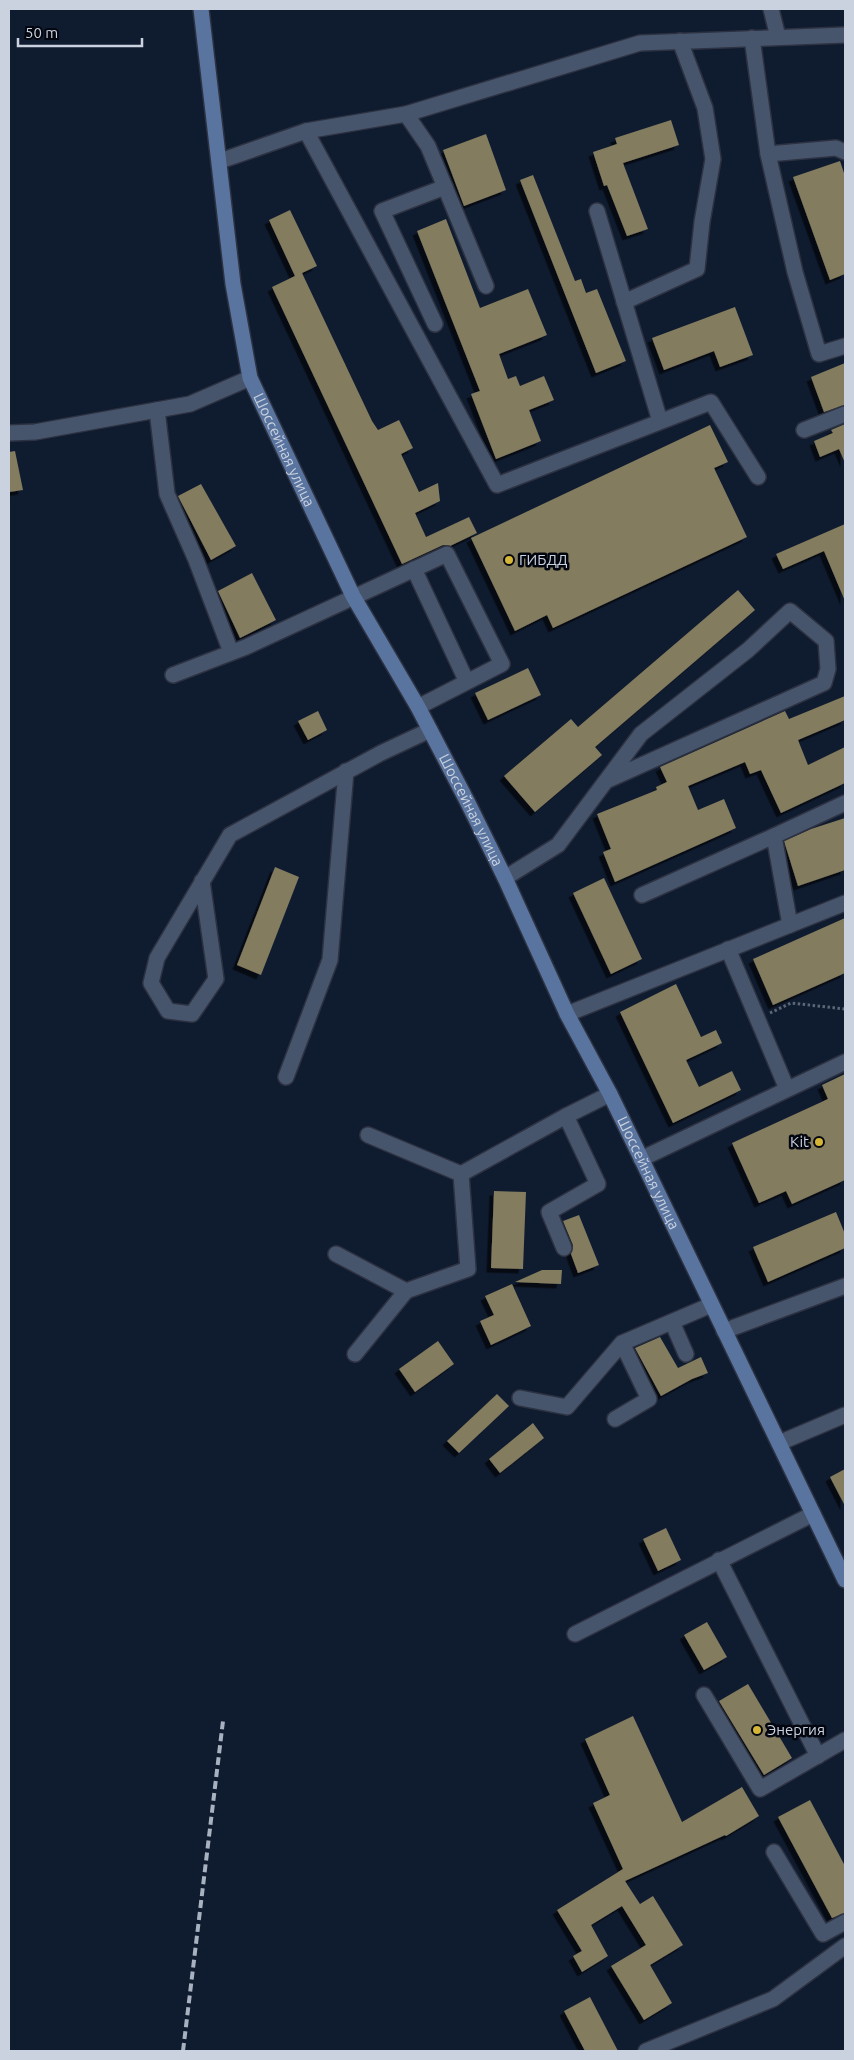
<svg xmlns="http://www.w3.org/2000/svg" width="854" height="2060" viewBox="0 0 854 2060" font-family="Ubuntu,sans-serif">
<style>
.building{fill:#837b5f;filter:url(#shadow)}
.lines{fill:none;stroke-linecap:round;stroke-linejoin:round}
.minor-casing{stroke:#2d3242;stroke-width:18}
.major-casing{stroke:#2d3242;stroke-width:18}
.path{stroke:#5b6677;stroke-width:3;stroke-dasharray:2.5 2.5;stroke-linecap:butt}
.minor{stroke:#47556c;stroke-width:15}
.major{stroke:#59749f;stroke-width:15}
.rail{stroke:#a8b1c0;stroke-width:4;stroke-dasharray:8 4;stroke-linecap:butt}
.poi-dot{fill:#d5b535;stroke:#03060e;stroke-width:2}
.labels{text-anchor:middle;stroke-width:5;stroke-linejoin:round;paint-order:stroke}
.street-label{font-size:15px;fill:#cad2e0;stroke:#03060e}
.poi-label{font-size:15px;fill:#cad2e0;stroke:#03060e;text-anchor:start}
</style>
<defs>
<filter id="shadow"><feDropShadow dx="-4.5" dy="4.5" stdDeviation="0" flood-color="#0009"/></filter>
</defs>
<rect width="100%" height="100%" fill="#0f1b2f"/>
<!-- building -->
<g class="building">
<path d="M671,120l8,25 -56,18 25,66 -21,7 -20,-51 -3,1 -11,-34 24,-8 -2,-6z"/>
<path d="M486,134l20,56 -42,16 -21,-56z"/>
<path d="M840,161l5,15v98l-15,6 -37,-103z"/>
<path d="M533,175l42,106 6,-2 5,14 11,-4 29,72 -30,12 -76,-193z"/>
<path d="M290,210l27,56 -15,7 70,148 6,9 21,-10 14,28 -12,6 18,38 19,-9 2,18 -25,12 11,24 43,-20 8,16 -27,13 -7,-1 -41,19 -130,-277 23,-11 -26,-56z"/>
<path d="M446,219l34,89 48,-19 19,46 -48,19 9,25 8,-3 4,10 24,-10 10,24 -25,10 12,31 -45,18 -25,-65 9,-3 -63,-160z"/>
<path d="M735,307l18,48 -33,12 -6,-16 -50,19 -12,-32z"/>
<path d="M845,363v42l-21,7 -13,-35z"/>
<path d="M845,424v39l-6,-14 -19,8 -6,-16 19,-8 -2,-3z"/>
<path d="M710,425l18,37 -14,6 33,69 -194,91 -6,-13 -32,16 -44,-93z"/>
<path d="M15,451l8,39 -14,2v-40z"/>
<path d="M201,484l35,62 -25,14 -33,-64z"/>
<path d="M845,524v77l-21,-50 -41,18 -7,-15z"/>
<path d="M252,573l24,47 -36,18 -22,-47z"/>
<path d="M738,590l17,20 -160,137 7,8 -67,57 -31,-36 67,-57 7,8z"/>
<path d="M528,668l13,27 -53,25 -13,-27z"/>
<path d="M845,696v24l-47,20 10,25 37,-18v36l-64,30 -20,-43 -11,4 -5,-12 -57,24 10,24 26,-11 12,29 -121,54 -12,-30 8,-3 -14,-35 60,-24 -1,-3 11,-5 -7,-15 125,-56 4,8z"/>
<path d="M318,711l9,19 -19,10 -10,-19z"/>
<path d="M845,818v52l-47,16 -14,-45 27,-12z"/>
<path d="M275,867l24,10 -38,98 -24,-10z"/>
<path d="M604,878l38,81 -31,15 -38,-81z"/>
<path d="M845,918v55l-72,32 -20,-46z"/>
<path d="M676,984l25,53 15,-7 6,13 -36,17 13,27 33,-16 9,19 -68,33 -53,-111z"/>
<path d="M845,1074v106l-53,24 -6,-13 -27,12 -27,-60 96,-44 -6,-14z"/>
<path d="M494,1191l32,1 -3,77 -32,-1z"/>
<path d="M836,1212l9,22v14l-77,34 -15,-35z"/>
<path d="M579,1215l20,50 -21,8 -7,-19 2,-9 -10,-24z"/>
<path d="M542,1270h20l-1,14 -46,-2z"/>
<path d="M512,1284l19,42 -40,19 -11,-24 14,-6 -9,-19z"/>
<path d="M660,1337l18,31 23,-11 7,16 -16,6 -31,17 -26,-48z"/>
<path d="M438,1341l16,23 -39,28 -16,-23z"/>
<path d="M497,1394l12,12 -50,47 -12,-12z"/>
<path d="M533,1423l11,15 -44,35 -11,-14z"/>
<path d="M845,1469v37l-15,-29z"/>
<path d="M666,1528l15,32 -23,11 -15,-32z"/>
<path d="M707,1622l20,35 -23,13 -20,-35z"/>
<path d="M748,1684l44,74 -28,17 -45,-74z"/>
<path d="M633,1716l49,106 60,-35 17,29 -33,20 -1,-1 -100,46 15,23 13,-8 30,49 -33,20 22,38 -28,17 -33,-54 35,-21 -24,-39 -31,19 17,31 -26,16 -9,-16 9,-5 -25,-41 66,-41 -30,-66 17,-8 -25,-56z"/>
<path d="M810,1800l35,66v47l-13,5 -54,-101z"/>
<path d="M590,1997l28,54h-33l-21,-40z"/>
</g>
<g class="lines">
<!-- minor casing -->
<g class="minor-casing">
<g id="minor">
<path d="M771,9l7,28"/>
<path d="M752,38l16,116 27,118 24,82 26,-8"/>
<path d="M406,114l22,32 58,140"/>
<path d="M306,131l191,354 214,-83 47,75"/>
<path d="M768,154l68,-6 9,4"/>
<path d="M220,161l86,-30 100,-17 234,-71 205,-8"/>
<path d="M597,211l63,210"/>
<path d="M624,302l73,-33 5,-47 11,-63 -8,-51 -25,-67"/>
<path d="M435,324l-53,-113 63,-24"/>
<path d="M157,410l10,84 29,66 35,92"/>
<path d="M804,430l41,-16"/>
<path d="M9,433l26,-1 155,-28 60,-26"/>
<path d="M414,569l52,111"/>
<path d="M173,675l73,-28 201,-93 55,110 -84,43"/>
<path d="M505,878l53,-33 83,-111 107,-84 42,-39 36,30 2,28 -4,14 -218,98"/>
<path d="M202,881l14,98 -24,35 -24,-3 -17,-28 6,-25 73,-123 151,-82 49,-23"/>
<path d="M642,895l132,-59"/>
<path d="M790,925l-16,-89 71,-33"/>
<path d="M728,949l59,140"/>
<path d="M567,1014l278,-111"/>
<path d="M286,1077l44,-117 16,-189"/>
<path d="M368,1135l93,39"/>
<path d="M641,1159l204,-97"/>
<path d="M564,1248l-15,-36 49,-28 -32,-68"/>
<path d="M336,1254l70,37 62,-22 -7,-95 105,-58 44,-22"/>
<path d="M672,1322l14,32"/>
<path d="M724,1331l121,-45"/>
<path d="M355,1354l51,-63"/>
<path d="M520,1398l47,9 55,-64 89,-38"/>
<path d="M615,1419l34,-20 -27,-56"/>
<path d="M779,1443l66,-28"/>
<path d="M719,1560l99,196"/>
<path d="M575,1634l238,-120"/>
<path d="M704,1695l56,94 85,-49"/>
<path d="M774,1852l49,82 22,-12"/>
<path d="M646,2051l127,-52 72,-53"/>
</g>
</g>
<!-- major casing -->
<g class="major-casing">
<g id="major">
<path id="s1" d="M201,9l32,275 17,94 103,218 65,111 49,94 38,77 62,136 43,80 235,486"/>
</g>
</g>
<!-- path -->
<path class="path" d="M770,1013l21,-10 54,6"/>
<!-- minor -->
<use href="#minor" class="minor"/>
<!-- major -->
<use href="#major" class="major"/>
<!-- rail -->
<path class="rail" d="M183,2051l40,-330"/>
</g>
<!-- markers -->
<g class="poi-dot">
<circle cx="509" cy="560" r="5"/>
<circle cx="819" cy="1142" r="5"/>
<circle cx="757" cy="1730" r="5"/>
</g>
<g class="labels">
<!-- street labels -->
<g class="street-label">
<text dy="5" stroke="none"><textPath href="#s1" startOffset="452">Шоссейная улица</textPath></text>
<text dy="5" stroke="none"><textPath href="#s1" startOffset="858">Шоссейная улица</textPath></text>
<text dy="5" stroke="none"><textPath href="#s1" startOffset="1262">Шоссейная улица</textPath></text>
</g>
<!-- poi labels -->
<g class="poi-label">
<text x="519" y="565">ГИБДД</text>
<text x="809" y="1147" text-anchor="end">Kit</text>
<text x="767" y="1735">Энергия</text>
</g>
</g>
<!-- border -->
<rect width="854" height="2060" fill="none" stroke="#cad2e0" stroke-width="20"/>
<!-- scale -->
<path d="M18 38v8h124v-8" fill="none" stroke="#cad2e0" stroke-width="2.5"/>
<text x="25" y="38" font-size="15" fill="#cad2e0" stroke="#03060e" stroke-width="4" paint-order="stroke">50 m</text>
</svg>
